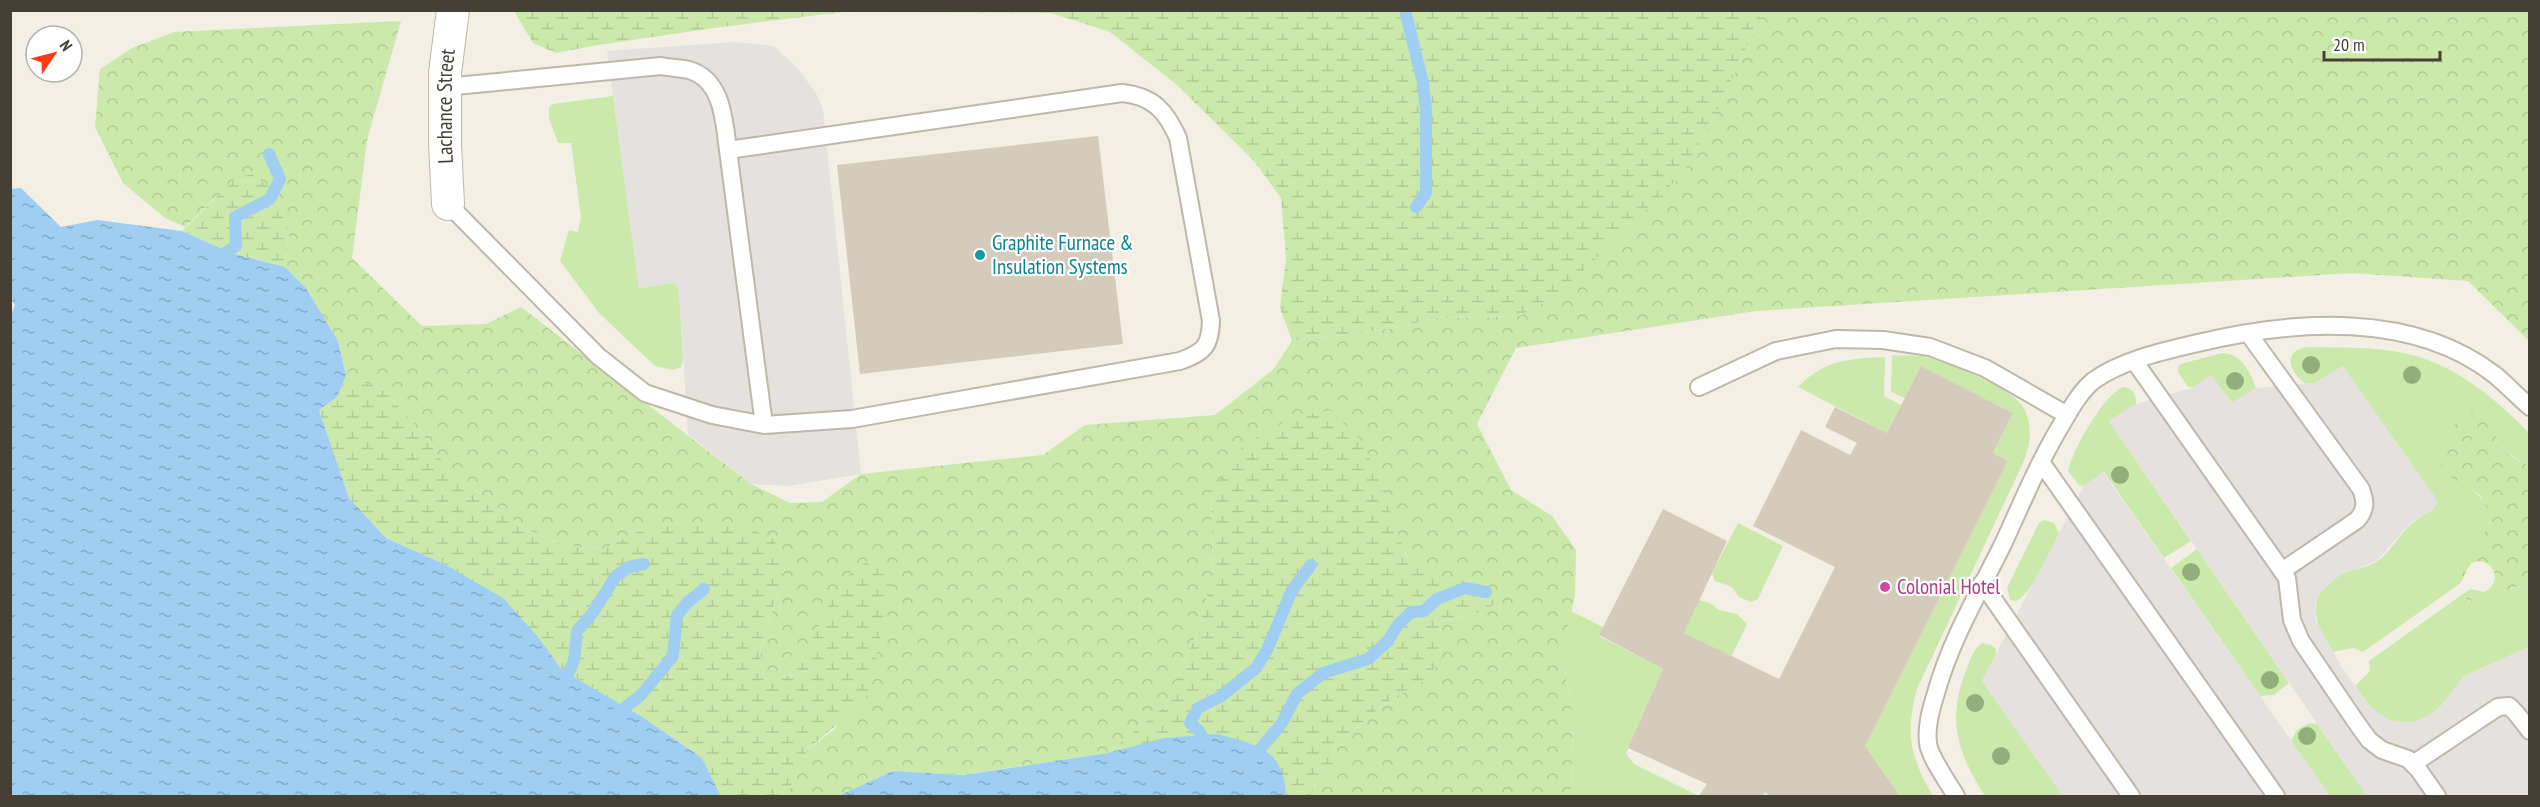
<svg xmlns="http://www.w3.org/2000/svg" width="2540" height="807" viewBox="0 0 2540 807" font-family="'PT Sans Narrow',sans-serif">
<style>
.green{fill:#cce9ac}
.forest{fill:url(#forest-crowns)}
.wetland{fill:url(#wetland-marsh)}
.parking{fill:#e4e1de}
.water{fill:url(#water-ripples)}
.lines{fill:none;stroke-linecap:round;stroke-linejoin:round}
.stream{stroke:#9fcef2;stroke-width:12}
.building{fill:#d5cbba}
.lane-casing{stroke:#bfb7a8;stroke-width:20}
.street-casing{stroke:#bfb7a8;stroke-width:34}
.lane{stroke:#fff;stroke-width:16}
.street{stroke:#fff;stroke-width:32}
.tree{fill:#92ae7c}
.culture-dot{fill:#0f9aa8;stroke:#fff;stroke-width:2}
.hotel-dot{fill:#d1479c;stroke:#fff;stroke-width:2}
.labels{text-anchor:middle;stroke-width:4.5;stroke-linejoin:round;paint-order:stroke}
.street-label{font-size:21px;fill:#463f35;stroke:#fff}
.culture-label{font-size:21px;fill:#0d838f;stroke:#fff;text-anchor:start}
.hotel-label{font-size:21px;fill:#b23c85;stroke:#fff;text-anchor:start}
</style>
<defs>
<pattern id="forest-crowns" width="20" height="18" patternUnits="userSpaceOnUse" patternTransform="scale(1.5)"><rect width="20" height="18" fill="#cce9ac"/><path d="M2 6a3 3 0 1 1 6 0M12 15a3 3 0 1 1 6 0" fill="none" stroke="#b1c995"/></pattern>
<pattern id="wetland-marsh" width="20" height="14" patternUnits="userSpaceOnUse" patternTransform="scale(1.5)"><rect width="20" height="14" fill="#cce9ac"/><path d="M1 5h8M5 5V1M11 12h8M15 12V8" fill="none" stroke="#b1c995"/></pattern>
<pattern id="water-ripples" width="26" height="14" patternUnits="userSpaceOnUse" patternTransform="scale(1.5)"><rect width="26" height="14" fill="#9fcef2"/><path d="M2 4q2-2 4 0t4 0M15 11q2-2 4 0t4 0" fill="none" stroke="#83a9c5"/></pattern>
</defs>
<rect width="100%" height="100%" fill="#f3efe5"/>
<!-- green -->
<g class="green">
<path d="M613,96l26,192 30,-5 7,1 3,7 4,69 -2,7 -8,3 -18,-4 -56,-53 -39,-52 9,-31 9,2 3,-15 -10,-74h-13l-9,-25v-11l4,-3z"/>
<path d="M2307,347c34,1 68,-1 101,7 48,11 88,45 121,79v34l-23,-16 -13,-17 -6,-12 -36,55c25,13 52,32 31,62 -7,9 -17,15 -25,23l1,23 -95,67 -10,-4 -21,4c-19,-27 -27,-61 10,-78 11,-5 26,-6 36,-13 18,-14 22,-32 46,-46l-81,-149 -28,17 -9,1c-17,-12 -24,-33 1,-37z"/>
<path d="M2222,353c19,0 28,19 34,35l-24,15 -21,-28 -17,12h-6l-10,-15 1,-7 5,-2z"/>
<path d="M1892,355c9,1 19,0 28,1 24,3 95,32 105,54 8,19 5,35 -2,53l-106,226c-12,45 -7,68 16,107h-33l-35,-50 143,-285 -15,-8 20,-40 -92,-47 -16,32 -14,-6z"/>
<path d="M1885,357l-1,39 17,9 -14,28 -89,-46c28,-28 50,-28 87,-30z"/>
<path d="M2123,387c9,0 14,8 13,17l-27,17 82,120 -27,17 -60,-86 -20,14 -5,-1 -11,-14c5,-21 35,-76 55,-84z"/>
<path d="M2044,520l10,3 5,11c-10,19 -25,57 -43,67l-6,-1 -3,-12 32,-65z"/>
<path d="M1738,523l45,23 -25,53 -7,3 -12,-5 -7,-10 -17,-6 -3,-8z"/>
<path d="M2197,549l92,134 -15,12 -14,1 -89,-128z"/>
<path d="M2527,586l2,1v60l-65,29 -23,30 -13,10 -16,7 -24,-3 -18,-14 -15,-20 15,-15 -1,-10 91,-65 10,5c19,-5 38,-13 57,-15z"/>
<path d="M1699,600l11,3 9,7 18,4 10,10 -16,33 -47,-24z"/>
<path d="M1571,611l32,16 -4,9 64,33 -37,85 8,10 65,32h-128l2,-78 -11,-64z"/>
<path d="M1982,643l9,2 5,4v5l-14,27 81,115h-78c-27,-43 -39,-75 -19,-125 4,-10 7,-22 16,-28z"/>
<path d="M2309,723l8,1 50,72h-37l-39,-55 6,-11z"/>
</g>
<!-- forest -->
<g class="forest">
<path d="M1763,11h766v330l-61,-60 -116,-8 -596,38 -240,37 -39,76 34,66 41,26 24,34 -1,46 -13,58 11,64 -2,78h-260l4,-14 15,-11 6,-26 49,-42 41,-24 16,-40 -4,-17 40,-9 -1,-32c-17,0 -41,2 -56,-9 -23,-18 -30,-58 -39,-84l-171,5 2,80 -15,57 -32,75 -58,48 -146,22 -69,-4 -55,25h-48v-8l17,-38 28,-21 40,-172 -22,13 -59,105 -31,4 -3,-28 27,-90 -81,-36 -34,-2 -23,3 -46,23 -39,-3 -44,-20 -72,-58 -38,-49 -27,-29 -37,-14 -8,-35 -32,-53 -21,-21 4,-35 -74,-34 -30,29 -20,-9 -42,-35 -28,-56 5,-58 32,-21 42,-16 227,-11 -34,119 -15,118 70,68 64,-2 35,-17 230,177 39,19 32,-1 39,-28 182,-19 42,-30 130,-10 58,-45 19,-29 102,-13 42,-10 83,-2 35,-19 128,-123 37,-67z"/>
<path d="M2473,412c17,3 21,27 33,39 6,7 16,10 24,16l-1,120c-31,-5 -34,28 -69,9l10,-7 14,3c20,-9 10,-35 -11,-30 -9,7 -7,17 -15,23l-1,-23 24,-22 9,-18 -3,-14 -7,-13 -29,-18 -14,-17c3,-21 16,-40 36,-48z"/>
</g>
<!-- wetland -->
<g class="wetland">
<path d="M514,11l1249,-1v1l-44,96 -37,67 -56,57 -72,66 -35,19 -83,2 -42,10 -102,13 -12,-33 6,-50 -5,-60 -27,-37 -77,-76 -67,-53 -59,-19 -208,-1 -129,16 -122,18 -36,7 -23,-10z"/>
<path d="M252,174l20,15 17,43 -4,35 -54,-14 -49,-22 54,-53z"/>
<path d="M346,376l37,14 27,29 38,49 72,58 44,20 39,3 46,-23 23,-3 72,3 29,13 14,22 -27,90 3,28 31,-4 40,-80 19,-25 22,-13 17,20 -15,78 -12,46 -58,49 -17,38v8h-69l-19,-38 -61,-42 -79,-46 -23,-32 -93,-73 -60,-27 -37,-40 -30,-88 18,-13z"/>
<path d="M1330,410l32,31 20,47 23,66 17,19 26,8h29l18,13 -2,11 -15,8 -40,9 4,17v19l-16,21 -41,24 -49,42 -6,26 -15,11 -4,14h-164l-39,-43 58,-48 32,-75 15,-57 -2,-80 33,-48 49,-28z"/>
</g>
<!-- parking -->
<g class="parking">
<path d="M736,42l38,4 25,24 18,25 6,14 38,365 -73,12 -37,-2 -63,-50 -9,-143 -3,-7 -7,-1 -30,6 -32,-238z"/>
<path d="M2343,366l92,131 2,7 -4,6 -21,12 -11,11 -24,28 -37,14 -19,17 -6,13 1,16 28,50 26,35 18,14 24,3 16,-7 13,-10 23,-30 65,-29v149h-162l-258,-375 27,-17 58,-17 17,-12 21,28 24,-15 59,-5z"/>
<path d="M2103,472l227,324h-267l-81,-115 102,-195z"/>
</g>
<!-- water -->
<g class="water">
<path d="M21,188l40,39 36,-7 85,11 49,22 54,14 21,21 32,53 8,35 -9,21 -18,13 30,88 37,40 60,27 57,33 36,40 23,32 79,46 61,42 19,38h-710l-1,-479 5,-12 -5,-7v-109z"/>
<path d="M1217,734c41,11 67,15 69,62h-448l55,-25 70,4 145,-22 56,-15z"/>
</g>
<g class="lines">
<!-- stream -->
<g class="stream">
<path d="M1405,10l18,73 3,27v83l-10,14"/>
<path d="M214,260l22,-14 -1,-29 35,-18 10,-20 -11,-25"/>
<path d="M563,687l11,-27 3,-29 15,-17 24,-38 13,-9 15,-3"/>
<path d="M614,716l27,-21 32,-39 4,-41 11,-13 16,-13"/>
<path d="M1210,749l-12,-19 -8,-7 8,-15 22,-11 36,-29 12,-20 24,-58 19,-25"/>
<path d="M1251,760l31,-37 15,-29 26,-21 45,-14 20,-18 9,-15 14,-14 13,-1 13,-12 28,-11 21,4"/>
</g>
</g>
<!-- building -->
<g class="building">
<path d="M1098,136l25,208 -263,30 -23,-209z"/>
<path d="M1921,366l92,47 -20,40 15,8 -143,285 35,50h-131l-4,-4 -2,4h-64l8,-12 -79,-36 35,-79 -64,-34 64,-126 64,32 -43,92 95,46 56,-112 -82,-41 48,-96 49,25 7,-12 -32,-16 10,-20 52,26z"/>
</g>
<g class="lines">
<!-- lane casing -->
<g class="lane-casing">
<g id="lane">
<path d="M445,87l216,-21c9,2 20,2 28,4 34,10 35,51 39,80"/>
<path d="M448,204l150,152 47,37 67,22 52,10 88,-6 328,-58c24,-9 30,-14 31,-40l-33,-183c-12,-27 -25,-42 -56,-45l-394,57 36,275"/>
<path d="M2248,333l113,156c5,13 5,21 -4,31l-75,51"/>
<path d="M2135,362l152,216 5,42 9,21 55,81 13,18 13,10 26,9 10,10 19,27"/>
<path d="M1699,387l77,-36 60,-12 47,1 47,7 55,21 82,47"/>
<path d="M2041,462l235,334"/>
<path d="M1982,583l149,213"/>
<path d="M2413,764l85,-57 11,-1 7,7 14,18"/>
<path d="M1956,796c-7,-12 -27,-40 -28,-53 -2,-17 3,-34 8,-50 15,-54 43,-100 67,-149 19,-41 36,-83 60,-122 8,-14 17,-30 30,-41 29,-21 71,-30 105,-38 95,-23 215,-32 297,32 12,10 23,22 35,32"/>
</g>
</g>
<!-- street casing -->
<g class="street-casing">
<g id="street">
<path id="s1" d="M448,204l-3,-60v-71l8,-63"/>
</g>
</g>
<!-- lane -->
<use href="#lane" class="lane"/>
<!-- street -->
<use href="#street" class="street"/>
</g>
<!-- trees -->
<g class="tree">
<circle cx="2311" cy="365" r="9"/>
<circle cx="2412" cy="375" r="9"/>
<circle cx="2235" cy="381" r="9"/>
<circle cx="2120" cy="475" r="9"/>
<circle cx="2191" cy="572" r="9"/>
<circle cx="2270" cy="680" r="9"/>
<circle cx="1975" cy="703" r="9"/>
<circle cx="2307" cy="736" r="9"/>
<circle cx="2001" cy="756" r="9"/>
</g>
<!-- markers -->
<circle class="culture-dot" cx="980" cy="255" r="6"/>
<circle class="hotel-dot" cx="1885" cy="587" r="6"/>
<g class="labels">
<!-- street labels -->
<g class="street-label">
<text dy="7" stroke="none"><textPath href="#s1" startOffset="98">Lachance Street</textPath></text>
</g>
<!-- culture labels -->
<g class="culture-label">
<text x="992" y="250">Graphite Furnace &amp;<tspan x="992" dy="24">Insulation Systems</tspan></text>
</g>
<!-- hotel labels -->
<g class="hotel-label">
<text x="1897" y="594">Colonial Hotel</text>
</g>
</g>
<!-- border -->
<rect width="2540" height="807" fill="none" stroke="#463f35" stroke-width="24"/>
<!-- north arrow -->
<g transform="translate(54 54) rotate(55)"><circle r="28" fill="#ffffff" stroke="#b5b2ae" stroke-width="1.5"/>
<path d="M0-4.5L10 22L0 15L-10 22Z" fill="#ff3b10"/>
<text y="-9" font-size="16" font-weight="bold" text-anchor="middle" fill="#463f35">N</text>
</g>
<!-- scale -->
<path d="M2324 51v9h116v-9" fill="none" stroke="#463f35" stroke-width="3"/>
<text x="2333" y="51" font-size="18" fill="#463f35" stroke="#ffffff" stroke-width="4.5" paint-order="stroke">20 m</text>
</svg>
